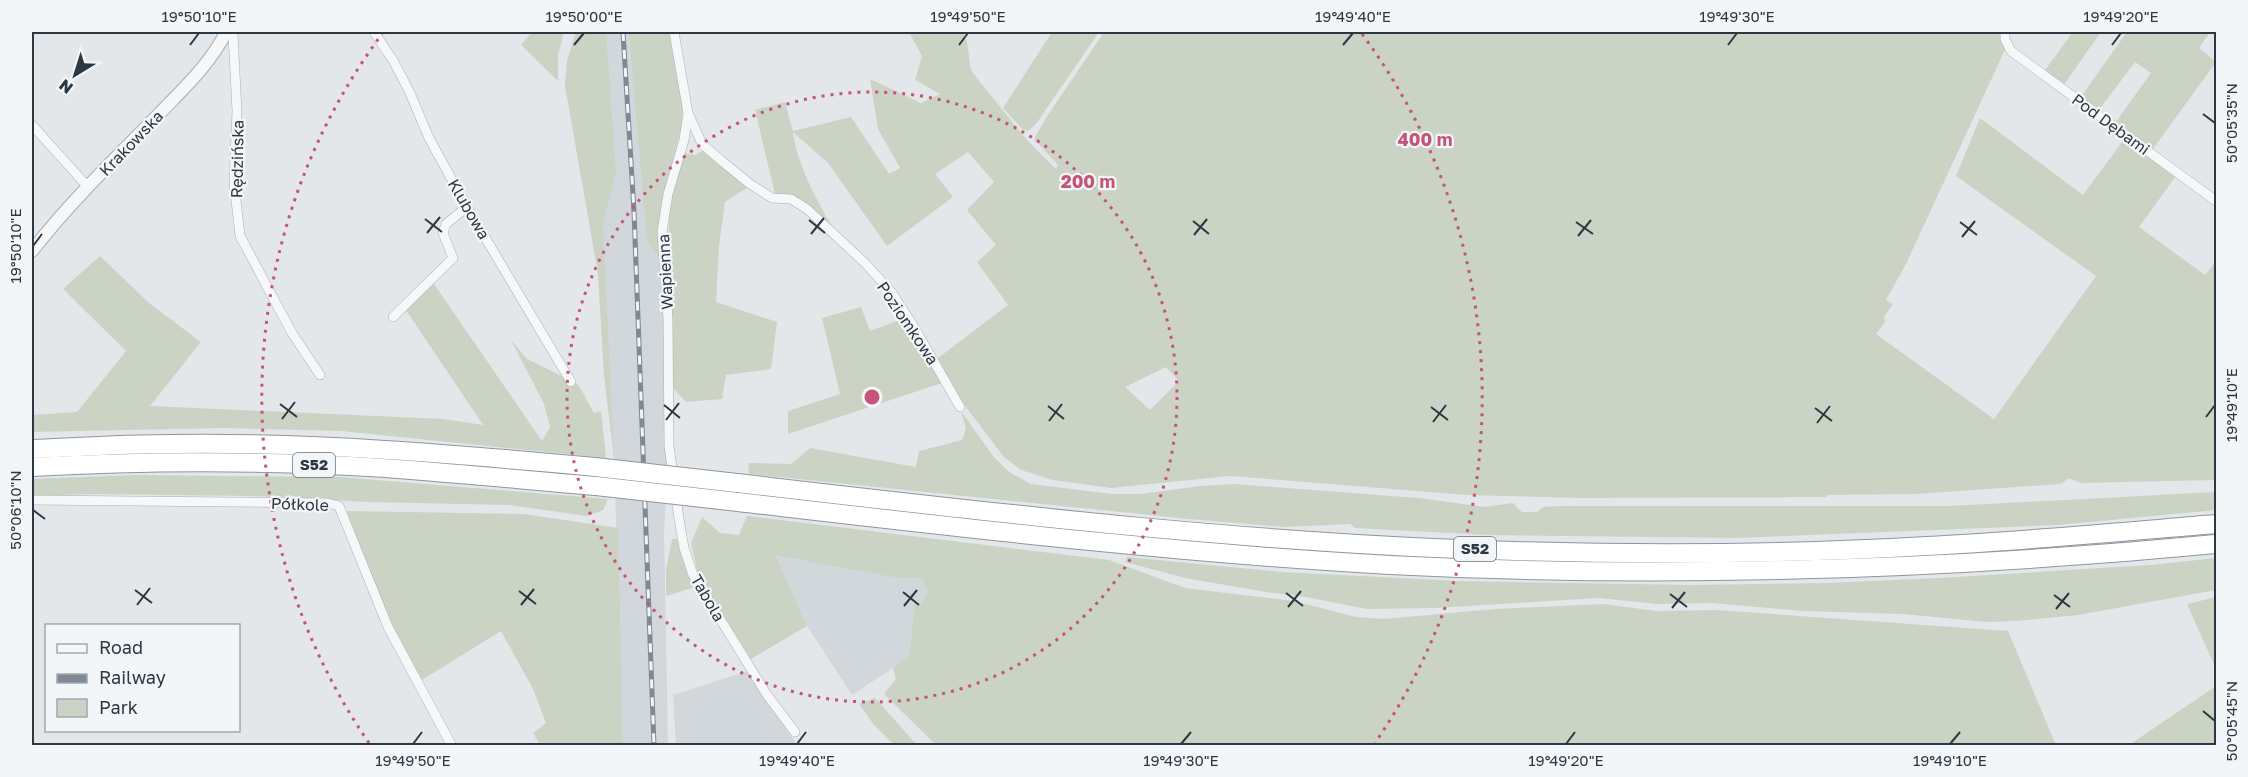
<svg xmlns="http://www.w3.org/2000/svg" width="2248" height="777" viewBox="0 0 2248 777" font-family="'Golos Text',sans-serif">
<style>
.built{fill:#d2d7dc}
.green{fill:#cbd3c5;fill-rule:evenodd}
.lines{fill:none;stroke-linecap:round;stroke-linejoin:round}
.minor-casing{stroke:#a8afb4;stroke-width:10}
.tertiary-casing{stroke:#a8afb4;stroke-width:14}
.motorway-casing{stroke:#8c97a0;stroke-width:20}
.minor{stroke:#f6f7f9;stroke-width:9}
.tertiary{stroke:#f6f7f9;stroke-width:12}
.motorway{stroke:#fff;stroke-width:18}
.rail-casing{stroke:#7e8993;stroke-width:5}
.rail{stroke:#f3f6f8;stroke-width:3;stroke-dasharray:9;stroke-linecap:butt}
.motorway-bridge-casing{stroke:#8c97a0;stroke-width:20;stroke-linecap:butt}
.motorway-bridge{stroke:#fff;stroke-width:18}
.ticks{fill:none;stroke:#2c3841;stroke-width:2}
.ring{fill:none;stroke:#c45478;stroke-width:3;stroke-dasharray:3 6}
.labels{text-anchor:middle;stroke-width:4.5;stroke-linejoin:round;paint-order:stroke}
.shield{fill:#f3f6f8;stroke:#687178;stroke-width:1.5}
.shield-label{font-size:15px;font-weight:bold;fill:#2c3841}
.street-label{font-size:16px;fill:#2c3841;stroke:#f3f6f8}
.centre{fill:#c45478;stroke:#f3f6f8;stroke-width:3}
.ring-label{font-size:18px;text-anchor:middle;font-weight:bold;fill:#c45478;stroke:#f3f6f8;stroke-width:4.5;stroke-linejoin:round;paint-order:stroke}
.neatline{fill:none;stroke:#2c3841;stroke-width:2}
.ticks-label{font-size:15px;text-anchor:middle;fill:#2c3841}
</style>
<rect width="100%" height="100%" fill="#e3e7ea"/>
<!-- built -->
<g class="built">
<path d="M576,32h74l9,224 6,63 3,150 -4,62 4,214h-45l-9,-287 -10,-84 -6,-101 -33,-188 2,-24z"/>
<path d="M776,554l115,23 31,1 6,13 -9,15h-5l-4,48 -17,14 -41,27 -45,-69z"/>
<path d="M748,671l49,74h-121l-3,-50z"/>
</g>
<!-- green -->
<g class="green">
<path d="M532,32h32l-6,23v26l-37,-36z"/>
<path d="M576,32h30l10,140 -13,51 11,235 -10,-84 -6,-101 -33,-188 2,-24z"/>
<path d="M629,32h40l14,74 -1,19 -18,69 -5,33v29l-12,-15z"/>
<path d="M909,32h52c11,11 5,27 12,41l53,66 30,30 2,-4 -24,-26 10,-18 60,-89h905v9l-103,223 -20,36 7,4 -9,13 1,5 -9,12 118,85 102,-143 -140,-100 24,-58 103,77 42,-57 51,38 -37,51 66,48 11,-14v219l-136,3 -11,-5 -8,6 -145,10 -89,1 -1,2 -243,1 -116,-3 -237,-19 -119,12 -58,-8 -32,-10 -17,-13 -45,-59 -21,-40 70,-53 -31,-43 19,-17 -29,-35 27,-28 -26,-30 -33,22 18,23 -66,49 -59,-83 -35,-31c4,32 23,66 39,95l-57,-33 -20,-84 30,-8 8,29 58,-14 38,57 11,-6 -22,-39 -8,-50 51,24 19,-9 -25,-14 7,-24zM1166,367l13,14 -29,29 -25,-23z"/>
<path d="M1052,32h47l-63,92 -8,7 -6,-2 -19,-21z"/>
<path d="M2073,32h28l-38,54 -18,-16z"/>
<path d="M2127,32h83l-11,16 17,14 -63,87 -38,-26 36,-50 -16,-11 -37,49 -18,-13z"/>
<path d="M704,150l43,38 -22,14 -6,44 -3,56 61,20 -6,47 -45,6 -4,24 -36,3 -16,-17 -3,-116 3,-71 13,-45 13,2z"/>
<path d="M100,256l49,47 52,39 -51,64 293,13 40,6 -77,-115 28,-26 108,157 8,-14 -6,-23 -33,-64 16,19 51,25 16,29 7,-2 5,47 -265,-27 -119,-3 -190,4v-17l45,-3 49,-61 -63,-62z"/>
<path d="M861,307l9,24 35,-13 37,65 -154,51v-23l52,-17 -18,-76z"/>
<path d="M961,411l32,45 16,16 22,12 81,10h29l59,-8 34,-2 185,14 66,9 28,-4 9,9h15l6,-5 19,-1h387l267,-14v18l-158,15 -322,13 -248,-3 -133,-7 -5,-4 -65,3 -96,-8 -440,-45 -1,-11 43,1 19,-16 106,19 3,-16 43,-11 4,-11z"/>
<path d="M136,475l204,2 268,22 -5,11 -16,6 -78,-11 -141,-3 -112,-6 -167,-2 -57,2v-17z"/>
<path d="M347,511l177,3 94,14 5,217h-83l-7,-12 13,-10 -13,-34 -32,-58 -79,49 -28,-49 -21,-47z"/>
<path d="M747,516l362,44 76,28 109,13 62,16 28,2 111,-10 108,-5 54,7 60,-1 291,21 48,114h-1120l-52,-51 12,-15 -3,-11 17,-14 4,-49 5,1 9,-15 -6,-13 -31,-1 -115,-22 31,71 -56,33 -53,-85 -7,-31 11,-26 18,16 19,2z"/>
<path d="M672,539h5l18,48 -29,9v-26z"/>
<path d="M1127,557l155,15 176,9 233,4 137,-2 112,-5 211,-13 65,-7v32l-138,25 -63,6 -28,1 -84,-8 -100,-3 -92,-8 -54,1 -58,-6 -163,10 -69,1 -67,-13 -34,-4 -81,-14 -60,-16z"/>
<path d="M2216,597v72l-29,-65z"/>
<path d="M2216,686v59h-87z"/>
<path d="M875,698l42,47h-23l-20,-20 -15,-21z"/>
</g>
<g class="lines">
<!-- minor casing -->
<g class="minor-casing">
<g id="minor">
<path d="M231,32l2,3 4,76 -3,71 6,54 52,97 28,42"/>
<path d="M374,32l20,30 16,31 19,45 38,69 104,175"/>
<path d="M674,32l14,81 -4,27 -16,54 -6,38 6,87 1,127 10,73 5,29 9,27 74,120 28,37"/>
<path d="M2005,32v7l6,12 205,150"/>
<path d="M689,115l13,29 21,18 27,22 22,14 19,1 16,10 59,55 26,29 22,34 46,80"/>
<path d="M32,125l56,62"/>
<path d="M393,317l60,-59 -10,-25 3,-9 21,-17"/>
<path d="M32,500l295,3 12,3 49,121 64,119"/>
</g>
</g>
<!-- tertiary casing -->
<g class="tertiary-casing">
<path id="tertiary" d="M32,251c38,-49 84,-93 128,-138 24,-25 51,-50 66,-81"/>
</g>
<!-- motorway casing -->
<g class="motorway-casing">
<g id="motorway">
<path d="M32,449c46,-2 94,-5 141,-5 141,-2 282,10 422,23"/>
<path d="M32,467c90,-5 182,-6 273,-3 97,3 194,14 291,22"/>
<path d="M737,483c259,30 518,61 779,68 137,4 274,3 411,-5 96,-5 193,-14 289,-22"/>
<path d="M738,502c217,25 434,51 652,63 276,14 552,5 826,-21"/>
</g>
</g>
<!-- minor -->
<use href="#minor" class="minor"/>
<!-- tertiary -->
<use href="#tertiary" class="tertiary"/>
<!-- motorway -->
<use href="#motorway" class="motorway"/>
<!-- rail casing -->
<g class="rail-casing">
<path id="rail" d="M623,32l11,179 20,535"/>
</g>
<!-- rail -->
<use href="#rail" class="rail"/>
<!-- motorway-bridge casing -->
<g class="motorway-bridge-casing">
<g id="motorway-bridge">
<path d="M595,467l142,16"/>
<path d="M596,486l142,16"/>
</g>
</g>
<!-- motorway-bridge -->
<use href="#motorway-bridge" class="motorway-bridge"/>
</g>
<!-- ticks -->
<path class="ticks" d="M190,45l9,-12M574,45l10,-12M959,45l9,-12M1343,45l10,-12M1728,45l9,-12M2112,45l9,-12M2203,114l12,9M425,219l17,13M809,220l16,13M1193,221l16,13M1576,222l17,12M1960,222l17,13M427,233l13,-16M811,234l13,-16M1194,235l13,-16M1578,236l13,-16M1962,237l13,-16M33,246l9,-12M280,404l17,13M664,405l16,13M1048,406l16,13M1431,407l17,13M1815,408l17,13M2206,417l9,-12M282,419l13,-17M666,420l13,-17M1049,421l13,-17M1433,422l13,-17M1817,423l13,-17M33,510l12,9M135,590l17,13M519,591l17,13M903,592l16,13M1286,593l17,13M1670,594l17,13M2054,595l16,12M137,605l13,-17M521,605l13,-16M904,606l13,-16M1288,607l13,-16M1672,608l13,-16M2056,609l13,-16M2203,711l12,10M413,744l9,-12M797,744l9,-12M1181,744l10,-12M1566,744l9,-12M1950,744l10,-12"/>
<!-- distance rings -->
<g class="ring">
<circle cx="872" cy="397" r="305"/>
<path d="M369 743A610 610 0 0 1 382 34M1362 34A610 610 0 0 1 1375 743"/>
</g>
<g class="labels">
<!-- shield labels -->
<g class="shield">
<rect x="293" y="453" width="42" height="24" rx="4.5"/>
<rect x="1454" y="537" width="42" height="24" rx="4.5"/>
</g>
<g class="shield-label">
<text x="314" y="470">S52</text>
<text x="1475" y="554">S52</text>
</g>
<!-- street labels -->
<g class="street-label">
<text transform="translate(2111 124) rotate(36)" y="6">Pod Dębami</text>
<text transform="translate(131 143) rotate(-46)" y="6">Krakowska</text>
<text transform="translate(237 159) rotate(-89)" y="6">Rędzińska</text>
<text transform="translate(469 209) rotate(60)" y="6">Klubowa</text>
<text transform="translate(665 272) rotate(-93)" y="6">Wapienna</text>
<text transform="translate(908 323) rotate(56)" y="6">Poziomkowa</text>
<text transform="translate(300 504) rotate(2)" y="6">Półkole</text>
<text transform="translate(708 598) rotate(60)" y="6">Tabola</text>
</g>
</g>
<circle cx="872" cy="397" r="9" class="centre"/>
<g class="ring-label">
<text x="1425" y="146">400 m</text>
<text x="1088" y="188">200 m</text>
</g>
<!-- border -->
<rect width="2248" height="777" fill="none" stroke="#f3f6f8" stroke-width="66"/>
<!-- legend -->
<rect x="45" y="624" width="195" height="108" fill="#f3f6f8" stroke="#a3aaaf" stroke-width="1.5"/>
<rect x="57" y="644" width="30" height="9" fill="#f6f7f9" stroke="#a3aaaf" stroke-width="1.5"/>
<text x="99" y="654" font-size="18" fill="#2c3841">Road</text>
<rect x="57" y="674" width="30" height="9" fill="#7e8993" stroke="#a3aaaf" stroke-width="1.5"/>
<text x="99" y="684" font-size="18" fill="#2c3841">Railway</text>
<rect x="57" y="699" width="30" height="18" fill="#cbd3c5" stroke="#a3aaaf" stroke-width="1.5"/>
<text x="99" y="714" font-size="18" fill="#2c3841">Park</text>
<!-- north arrow -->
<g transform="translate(75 75) rotate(218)" stroke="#f3f6f8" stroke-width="4.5" paint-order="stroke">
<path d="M0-4.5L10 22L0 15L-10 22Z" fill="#2c3841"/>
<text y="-9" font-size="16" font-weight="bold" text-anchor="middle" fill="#2c3841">N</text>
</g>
<rect x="33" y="33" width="2182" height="711" class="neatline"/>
<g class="ticks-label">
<text x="199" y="22">19°50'10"E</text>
<text x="584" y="22">19°50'00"E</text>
<text x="968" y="22">19°49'50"E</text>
<text x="1353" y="22">19°49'40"E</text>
<text x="1737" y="22">19°49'30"E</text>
<text x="2121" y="22">19°49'20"E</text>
<text transform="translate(2232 123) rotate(-90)" y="5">50°05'35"N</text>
<text transform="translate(16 246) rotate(-90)" y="5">19°50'10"E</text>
<text transform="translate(2232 405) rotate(-90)" y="5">19°49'10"E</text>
<text transform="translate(16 510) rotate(-90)" y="5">50°06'10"N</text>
<text transform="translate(2232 721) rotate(-90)" y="5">50°05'45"N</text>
<text x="413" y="766">19°49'50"E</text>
<text x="797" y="766">19°49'40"E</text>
<text x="1181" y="766">19°49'30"E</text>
<text x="1566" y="766">19°49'20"E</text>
<text x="1950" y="766">19°49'10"E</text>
</g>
</svg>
